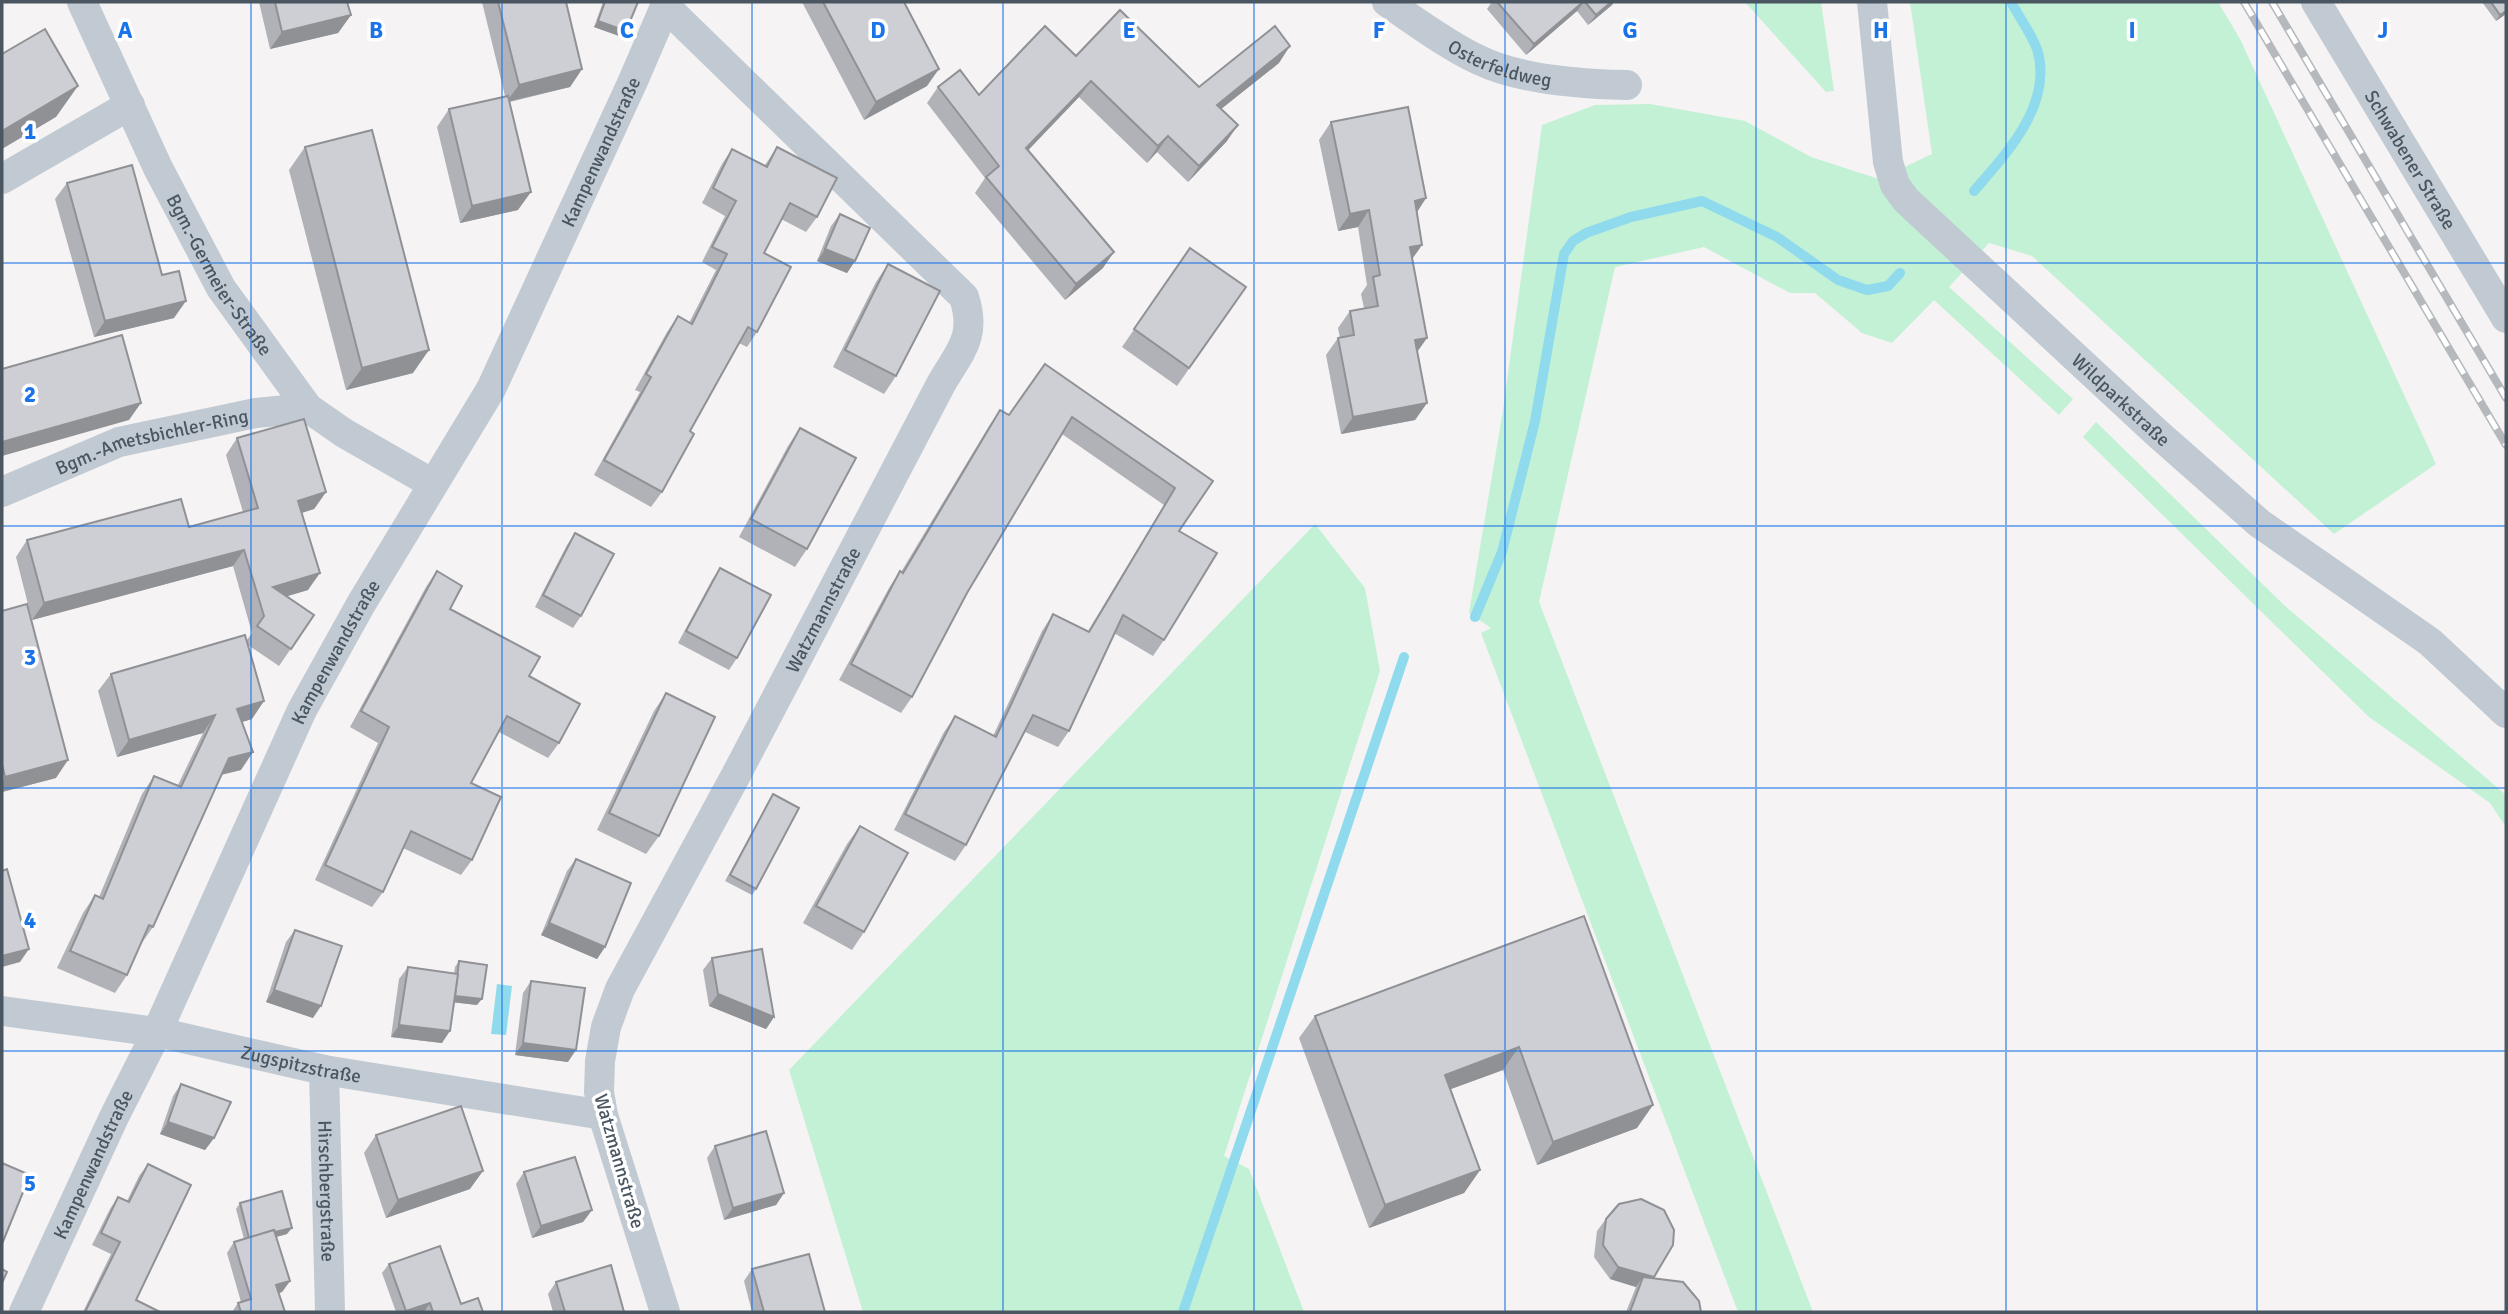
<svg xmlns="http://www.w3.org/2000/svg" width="2508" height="1314" viewBox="0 0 2508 1314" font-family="Signika,sans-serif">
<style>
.green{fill:#c3f1d5}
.water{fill:#90daee}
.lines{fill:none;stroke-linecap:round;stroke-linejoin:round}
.stream{stroke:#90daee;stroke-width:10}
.street{stroke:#c1cad2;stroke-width:30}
.rail-casing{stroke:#b5b8bd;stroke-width:8}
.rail{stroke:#fff;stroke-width:5;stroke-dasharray:16;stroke-linecap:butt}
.wall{fill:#b0b2b7}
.shaded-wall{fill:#909195}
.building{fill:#cdcfd5;stroke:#909195;stroke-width:2}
.grid{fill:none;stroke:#1a73e8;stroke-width:2;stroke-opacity:0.55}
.labels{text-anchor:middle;stroke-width:7;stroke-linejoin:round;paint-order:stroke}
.street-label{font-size:19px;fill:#4a5661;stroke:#fff}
.grid-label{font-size:23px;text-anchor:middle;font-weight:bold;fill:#1a73e8;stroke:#fff;stroke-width:7;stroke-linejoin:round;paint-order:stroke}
</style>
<rect width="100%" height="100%" fill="#f5f3f3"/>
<!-- green -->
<g class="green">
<path d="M1745,2h76l13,89 -8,1z"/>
<path d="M1910,2h308l22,37 196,425 -102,70 -302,-278 -43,-13 -40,44 124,112 -14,16 -125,-115 -42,43 -30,-10 -47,-40h-25l-86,-46 -89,20 -76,335 274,710h-75l-257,-679 10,-5 -22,-15 34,-203 39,-285 53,-20 55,-1 95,17 66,36 68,22 53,-25z"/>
<path d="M2096,422l188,183 222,190v32l-16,-24 -121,-86 -286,-280z"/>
<path d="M1315,524l50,64 15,83 -156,485 25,13 55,143h-441l-74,-242z"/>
</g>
<!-- water -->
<path class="water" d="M497,984l15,2 -6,49 -15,-1z"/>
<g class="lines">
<!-- stream -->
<g class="stream">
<path d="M1974,191c32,-37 80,-87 63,-142 -6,-16 -18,-32 -26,-47"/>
<path d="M1475,617l27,-65 33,-131 29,-167 9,-13 13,-8 45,-16 71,-16 75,36 61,43 29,10 21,-4 12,-13"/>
<path d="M1183,1312l221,-655"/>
</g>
<!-- street -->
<g class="street">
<path id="s1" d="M82,2l76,166 63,120 87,120 36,25 89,51"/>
<path id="s2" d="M1387,2c26,18 63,45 92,58 41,20 102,24 148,25"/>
<path id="s3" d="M1872,2l16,160 7,23 11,15 251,233 102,90 171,119 76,71"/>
<path id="s4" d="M2316,2l190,316"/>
<path d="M2,179l128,-74"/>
<path id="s5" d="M2,492l117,-50 137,-29 52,-5"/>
<path id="s6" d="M2,1011l155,21 167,38 279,45"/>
<path id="s7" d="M324,1070l6,242"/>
<path id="s8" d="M24,1312l90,-195 43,-85 145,-322 59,-106 130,-215 142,-308 34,-79"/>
<path id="s9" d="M665,1312l-62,-197 -4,-23 1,-31 6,-34 14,-38 116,-214 205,-391c19,-33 36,-47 23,-87l-298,-290"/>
</g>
<!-- rail casing -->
<g class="rail-casing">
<g id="rail">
<path d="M2244,2l262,443"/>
<path d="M2272,2l234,396"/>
</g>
</g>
<!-- rail -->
<use href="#rail" class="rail"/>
</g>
<!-- wall -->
<g class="wall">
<path d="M259,2h88l4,13 -13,18 -68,16z"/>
<path d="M482,2h84l16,67 -12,18 -60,15 8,108 -58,13 -23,-96 12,-18 56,-13z"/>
<path d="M603,2h35l-16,35 -28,-10z"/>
<path d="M802,2h102l23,84 -63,34z"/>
<path d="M1492,2h122l-2,3 -24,20 -11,-14 -51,44 -39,-46z"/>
<path d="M2482,2h24v12l-10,7z"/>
<path d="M1076,56l123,31 80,-24 -58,46 6,32 -39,41 -31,-30 -10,11 -68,-66 -51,53 75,118 -38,32 -90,-107 10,-15 -58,-75 11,-16 41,8z"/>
<path d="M1331,122l95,76 -9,14 5,33 -10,14 15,79 -10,13 10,52 -12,17 -74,14 -15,-79 12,-17h2l-2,-10 12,-17 14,-3 -3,-14 6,-9 -9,-58 -20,4 -19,-91z"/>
<path d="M305,147l108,226 -67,17 -57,-220z"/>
<path d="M777,147l40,70 -11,15 -25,-13 -17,34 -7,79 -10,15 -8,-4 -49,88 -28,61 -11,15 -57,-32 46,-83 -5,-2 32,-58 11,-16 11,7 27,-53 -14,-8 23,-46 -23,-13 20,-39 10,-15 33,16z"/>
<path d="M67,183l95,92 12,43 -80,19 -39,-138z"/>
<path d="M840,214l15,47 -8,12 -30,-12 14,-35z"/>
<path d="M1190,248l56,39 -69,99 -55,-39z"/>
<path d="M888,264l8,112 -12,18 -51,-27 43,-85z"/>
<path d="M1045,364l168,117 -34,50 -15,109 -11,16 -39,-23 -45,98 -11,16 -33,-15 -59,113 -11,16 -61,-31 50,-98 11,-16 38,20 49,-105 11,-17 35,17 76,-126 -102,-71 -95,159 -55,104 -11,16 -62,-33 50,-92 11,-17 1,1 88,-146 11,-16 9,5z"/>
<path d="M800,428l7,121 -12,18 -56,-30 49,-91z"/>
<path d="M237,438l89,54 -12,17 -12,4 6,77 -21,6 27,19 -35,51 -31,-21 4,74 -10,3 -1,48 -19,4 -69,153 -12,17 -14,31 -12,18 -58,-25 26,-55 12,-18 4,2 43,-103 12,-18 24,9 25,-52 -86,24 -19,-66 13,-17 136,-34 5,-7 -19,-67 -201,54 -16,-63 11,-17 162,-13 54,-15 -17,-57z"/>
<path d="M575,533l6,83 -8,12 -38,-21 32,-62z"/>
<path d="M720,568l17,90 -8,12 -51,-27 34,-63z"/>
<path d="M437,571l13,38 79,67 30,67 -11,15 -49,-26 -28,51 1,77 -11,15 -58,-27 -20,44 -11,15 -57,-27 63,-137 -28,-16 76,-140z"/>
<path d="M2,611l54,167 -54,14z"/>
<path d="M666,693l-7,143 -13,18 -49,-24 57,-119z"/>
<path d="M773,794l-17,95 -4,6 -27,-14z"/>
<path d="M860,826l4,106 -12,18 -49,-27 44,-79z"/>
<path d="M576,859l29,88 -8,12 -56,-24 26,-64z"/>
<path d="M1584,916l53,212 -100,37 -34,-95 -52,19 29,81 -16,23 -95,35 -70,-190 16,-22z"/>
<path d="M295,930l18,88 -47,-16 20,-60z"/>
<path d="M712,958l62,59 -8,12 -57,-23 -6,-36z"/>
<path d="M459,961l18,44 -23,-3 -12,41 -51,-6 8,-58 9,-12 46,6 1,-6z"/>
<path d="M531,981l37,81 -53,-7 8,-62z"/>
<path d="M181,1084l33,54 -9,12 -45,-16 13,-38z"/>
<path d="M376,1135l94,54 -84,29 -22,-65z"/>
<path d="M715,1146l69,47 -8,12 -52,15 -17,-62z"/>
<path d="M148,1164l-12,136 24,12h-77l28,-58 -19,-9 18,-36 8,-12 9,4 12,-25z"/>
<path d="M524,1172l68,38 -9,12 -51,16 -16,-54z"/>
<path d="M240,1203l47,31 -11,3 14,44 -8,11 -3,1 6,19h-53l6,-9 3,-1 -14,-49 7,-11 10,-3 -8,-30z"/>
<path d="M1606,1219l47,60 48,33h-75l10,-25 -26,-8 -16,-22 3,-26z"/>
<path d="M389,1264l72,40 22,8h-87l-14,-39z"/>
<path d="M752,1269l73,43h-73l-8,-31z"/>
<path d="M556,1282l68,30h-71l-5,-18z"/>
</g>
<!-- shaded-wall -->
<g class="shaded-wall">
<path d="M1584,2l-7,9 -51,44 8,-11z"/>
<path d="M1611,2h3l-2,3 -24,20 8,-10z"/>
<path d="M2506,11v3l-10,7 4,-6z"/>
<path d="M351,15l-13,18 -68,16 12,-17z"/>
<path d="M598,21l28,10 -4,6 -28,-10z"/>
<path d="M1290,46l-11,17 -73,58 11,-16z"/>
<path d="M582,69l-12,18 -64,15 13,-17z"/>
<path d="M939,69l-12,17 -63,34 12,-18z"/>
<path d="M1091,81l-12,16 -64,67 11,-16z"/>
<path d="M78,86l-22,31 -54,32v-18z"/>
<path d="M1238,125l-11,16 -39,41 11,-16z"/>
<path d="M1168,136l-11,16 -10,11 11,-17z"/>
<path d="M531,192l-13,18 -58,13 12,-17z"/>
<path d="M1426,198l-11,17v-14z"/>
<path d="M1369,210l-11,17 -20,4 12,-17z"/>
<path d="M1422,245l-12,17v-15z"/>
<path d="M825,249l30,12 -8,12 -30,-12z"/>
<path d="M1114,252l-11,16 -38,32 11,-16z"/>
<path d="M186,301l-12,17 -80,19 11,-16z"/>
<path d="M1427,338l-12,17v-15z"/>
<path d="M429,350l-16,23 -67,17 16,-22z"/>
<path d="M141,403l-12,17 -127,36v-14z"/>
<path d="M1427,403l-12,17 -74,14 12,-17z"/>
<path d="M326,492l-12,17 -27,8 11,-16z"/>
<path d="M244,550l-11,16 -201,54 12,-17z"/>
<path d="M320,573l-12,17 -47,14 12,-17z"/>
<path d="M264,701l-12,18 -27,8 12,-18z"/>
<path d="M215,715l-12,18 -86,24 12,-17z"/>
<path d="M253,752l-12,18 -24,6 12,-18z"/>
<path d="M68,760l-12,18 -54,14v-10l3,-5z"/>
<path d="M549,923l56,24 -8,12 -56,-24z"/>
<path d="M29,949l-9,13 -18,5v-11z"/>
<path d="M274,990l47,16 -8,12 -47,-16z"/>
<path d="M718,994l56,23 -8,12 -57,-23z"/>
<path d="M454,996l28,3 -5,6 -27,-3z"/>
<path d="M399,1025l51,6 -8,12 -51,-6z"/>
<path d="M523,1043l53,7 -8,12 -53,-7z"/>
<path d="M1519,1047l-16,23 -74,27 16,-22z"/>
<path d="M1653,1105l-16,23 -100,37 16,-23z"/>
<path d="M168,1122l46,16 -9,12 -45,-16z"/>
<path d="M1480,1170l-16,23 -95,35 16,-23z"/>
<path d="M483,1171l-13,18 -84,29 12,-18z"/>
<path d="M784,1193l-8,12 -52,15 9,-12z"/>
<path d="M592,1210l-9,12 -51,16 9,-12z"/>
<path d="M292,1228l-5,6 -42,11 5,-6z"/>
<path d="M1618,1267l36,10 -9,12 -2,-12 -7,10 -26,-8z"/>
<path d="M290,1281l-8,11 -13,4 7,-11z"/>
<path d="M430,1303l-6,9h-18v-1z"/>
</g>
<!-- building -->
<g class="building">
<path d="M275,2h72l4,13 -69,17z"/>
<path d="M498,2h68l16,67 -63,16z"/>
<path d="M605,2h33l-12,29 -28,-10z"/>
<path d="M823,2h81l35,67 -63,33z"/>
<path d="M1497,2h86l-49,42z"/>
<path d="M1585,2h26l-15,13z"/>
<path d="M2491,2h15v9l-6,4z"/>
<path d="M1120,10l79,77 76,-61 15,20 -73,59 21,20 -39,41 -31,-30 -10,10 -67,-65 -65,67 88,104 -38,32 -90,-107 13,-11 -61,-79 22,-17 19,25 66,-69 31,30z"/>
<path d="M45,29l33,57 -76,45v-77z"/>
<path d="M508,96l23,96 -59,14 -23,-97z"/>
<path d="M1408,107l18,91 -11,3 7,44 -12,2 17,91 -12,2 12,63 -74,14 -15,-79 16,-3 -4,-24 28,-5 -5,-29 7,-2 -11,-65 -19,4 -19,-92z"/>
<path d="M372,130l57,220 -67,18 -57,-221z"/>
<path d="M777,147l60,31 -20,39 -27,-14 -26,50 27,14 -34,65 -9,-5 -58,104 4,3 -32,58 -58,-32 47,-83 -5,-3 32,-58 14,8 35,-70 -15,-7 24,-46 -23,-13 19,-39 35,18z"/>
<path d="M132,165l30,110 17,-4 7,30 -81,20 -38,-138z"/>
<path d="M840,214l30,14 -15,33 -30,-12z"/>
<path d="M1190,248l56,39 -57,81 -55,-39z"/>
<path d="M888,264l52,27 -44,85 -51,-26z"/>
<path d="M122,335l19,68 -139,39v-73z"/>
<path d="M1045,364l168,117 -34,50 38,22 -53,87 -41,-25 -54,116 -36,-16 -67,130 -61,-31 50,-98 41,21 57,-123 36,18 86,-144 -103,-71 -105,176 -55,104 -61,-33 49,-93 3,2 97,-163 9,5z"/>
<path d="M304,419l22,73 -28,9 22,72 -47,14 41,28 -23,34 -34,-23 7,-10 -20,-66 -200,53 -17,-63 154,-41 8,28 69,-19 -21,-70z"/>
<path d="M800,428l56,30 -49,91 -56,-30z"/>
<path d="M575,533l39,21 -33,62 -38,-21z"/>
<path d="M720,568l51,27 -34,63 -51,-27z"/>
<path d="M437,571l25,15 -12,23 90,48 -11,19 51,28 -21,39 -52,-27 -36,67 30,14 -29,63 -61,-29 -28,61 -58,-27 64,-138 -28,-16z"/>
<path d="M27,604l41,156 -63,17 -3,-13v-153z"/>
<path d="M245,635l19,66 -27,8 16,43 -24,6 -76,169 -4,-2 -22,50 -57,-24 25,-56 8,4 51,-123 27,11 34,-72 -86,25 -18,-66z"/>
<path d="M666,693l49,24 -56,119 -50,-23z"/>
<path d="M773,794l26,14 -43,81 -26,-14z"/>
<path d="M860,826l48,27 -44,79 -48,-26z"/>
<path d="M576,859l55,24 -26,64 -56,-24z"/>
<path d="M7,869l22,80 -27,7v-85z"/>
<path d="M1584,916l69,189 -100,37 -34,-95 -74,28 35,95 -95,35 -70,-189z"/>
<path d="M295,930l47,16 -21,60 -47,-16z"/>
<path d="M762,949l12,68 -56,-23 -6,-36z"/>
<path d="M459,961l28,4 -5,34 -27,-3z"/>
<path d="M408,967l50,7 -8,57 -51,-6z"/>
<path d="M531,981l54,7 -9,62 -53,-7z"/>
<path d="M181,1084l50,18 -17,36 -46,-16z"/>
<path d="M461,1106l22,65 -85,29 -22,-65z"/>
<path d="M766,1131l18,62 -51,15 -18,-62z"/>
<path d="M575,1157l17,53 -51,16 -17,-54z"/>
<path d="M2,1163l28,12 -28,69z"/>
<path d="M148,1164l43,21 -55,115 24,12h-75l35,-70 -19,-9 17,-36 11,5z"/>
<path d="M282,1191l10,37 -17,4 -1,-2 -25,8 -9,-35z"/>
<path d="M1641,1199l23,11 10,20 -1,15 -19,32 -36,-10 -15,-22 3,-26 13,-15z"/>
<path d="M274,1230l16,51 -14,4 9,27h-44l-3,-9 13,-4 -17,-57z"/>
<path d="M440,1246l21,58 17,-6 5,14h-50l-3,-9 -24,8 -17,-47z"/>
<path d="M809,1254l16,58h-61l-12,-43z"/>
<path d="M611,1265l13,47h-59l-9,-30z"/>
<path d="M2,1269l5,3 -5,11z"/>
<path d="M1643,1277l40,5 16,19 2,11h-71z"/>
</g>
<!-- grid -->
<path class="grid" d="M251,2v1310M502,2v1310M752,2v1310M1003,2v1310M1254,2v1310M1505,2v1310M1756,2v1310M2006,2v1310M2257,2v1310M2,263h2504M2,526h2504M2,788h2504M2,1051h2504"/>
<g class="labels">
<!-- street labels -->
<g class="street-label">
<text dy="7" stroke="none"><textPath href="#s2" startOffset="130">Osterfeldweg</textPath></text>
<text dy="7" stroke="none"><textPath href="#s8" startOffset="1297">Kampenwandstraße</textPath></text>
<text dy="7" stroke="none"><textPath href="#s4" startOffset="184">Schwabener Straße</textPath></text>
<text dy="7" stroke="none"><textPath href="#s1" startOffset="306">Bgm.-Germeier-Straße</textPath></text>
<text dy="7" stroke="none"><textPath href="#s3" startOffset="497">Wildparkstraße</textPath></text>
<text dy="7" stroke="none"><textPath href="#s5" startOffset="159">Bgm.-Ametsbichler-Ring</textPath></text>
<text dy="7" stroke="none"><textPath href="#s9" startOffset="766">Watzmannstraße</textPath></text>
<text dy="7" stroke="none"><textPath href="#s8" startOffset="730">Kampenwandstraße</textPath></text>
<text dy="7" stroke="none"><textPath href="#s6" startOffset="304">Zugspitzstraße</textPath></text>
<text transform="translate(620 1161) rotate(74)" y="7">Watzmannstraße</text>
<text dy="7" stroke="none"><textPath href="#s8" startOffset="163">Kampenwandstraße</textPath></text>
<text dy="7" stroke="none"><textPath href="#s7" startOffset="121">Hirschbergstraße</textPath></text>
</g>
</g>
<g class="grid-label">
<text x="125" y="38">A</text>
<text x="376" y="38">B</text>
<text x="627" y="38">C</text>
<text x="878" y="38">D</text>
<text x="1129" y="38">E</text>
<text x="1379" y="38">F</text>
<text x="1630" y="38">G</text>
<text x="1881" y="38">H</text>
<text x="2132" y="38">I</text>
<text x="2383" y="38">J</text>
<text x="30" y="139">1</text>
<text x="30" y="402">2</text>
<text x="30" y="665">3</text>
<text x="30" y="928">4</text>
<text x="30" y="1191">5</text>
</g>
<!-- border -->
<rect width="2508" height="1314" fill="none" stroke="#4a5661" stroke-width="7"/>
</svg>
